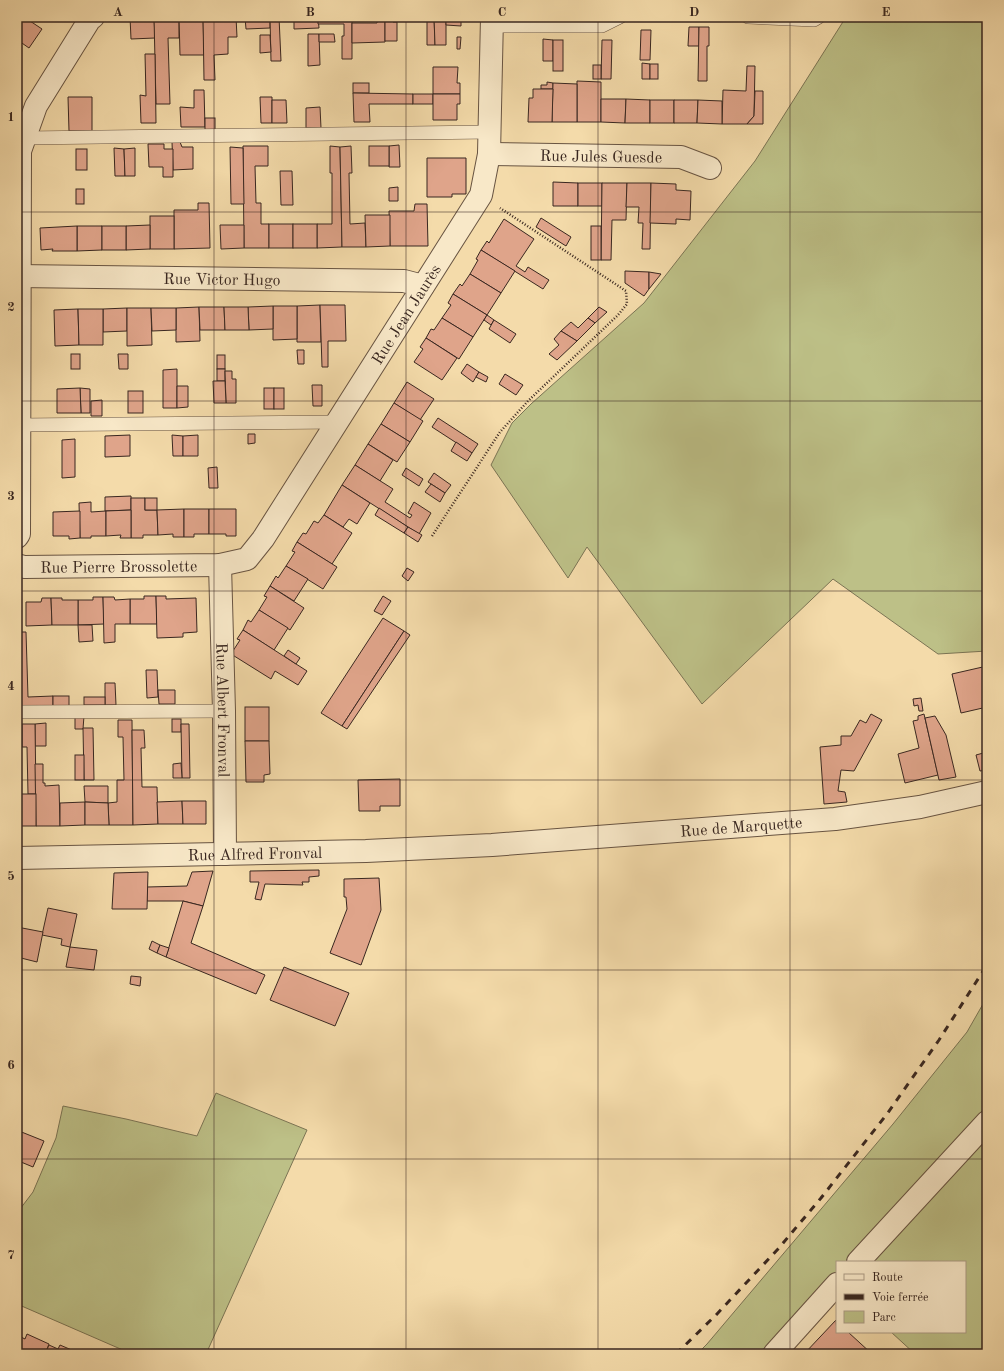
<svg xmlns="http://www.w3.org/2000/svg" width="1004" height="1371" viewBox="0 0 1004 1371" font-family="'Old Standard TT',serif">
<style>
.green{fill:#bdc087;stroke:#7b7454}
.building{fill:#dfa48a;stroke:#392720}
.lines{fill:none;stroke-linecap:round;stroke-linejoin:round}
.service-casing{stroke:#685442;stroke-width:14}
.minor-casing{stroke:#685442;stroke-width:24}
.tertiary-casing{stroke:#685442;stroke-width:24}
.path{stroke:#392720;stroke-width:2.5;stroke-dasharray:1 2;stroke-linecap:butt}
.service{stroke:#f8e8c8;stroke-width:13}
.minor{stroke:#f8e8c8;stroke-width:22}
.tertiary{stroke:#f8e8c8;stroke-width:22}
.rail{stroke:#392720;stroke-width:3;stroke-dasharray:7 7;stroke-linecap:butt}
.grid{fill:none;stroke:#392720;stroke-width:1;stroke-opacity:0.55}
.labels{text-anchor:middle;stroke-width:3;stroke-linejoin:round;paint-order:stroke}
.street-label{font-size:16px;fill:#392720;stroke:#f8e8c8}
.neatline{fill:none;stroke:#392720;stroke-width:1.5}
.grid-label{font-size:13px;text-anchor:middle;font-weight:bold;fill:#392720}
</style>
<rect width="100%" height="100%" fill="#f4dbaa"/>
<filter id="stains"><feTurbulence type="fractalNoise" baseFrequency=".005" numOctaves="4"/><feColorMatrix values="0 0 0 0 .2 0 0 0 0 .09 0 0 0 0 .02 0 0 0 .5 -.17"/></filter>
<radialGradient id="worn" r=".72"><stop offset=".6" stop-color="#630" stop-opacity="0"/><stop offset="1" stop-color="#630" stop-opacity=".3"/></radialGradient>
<!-- green -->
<g class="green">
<path d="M846,17h141v634l-49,3 -105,-75 -131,125 -115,-157 -19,31 -77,-113 21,-42 19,-19 113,-101 111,-142z"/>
<path d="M987,997v357h-72l-24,-22h74v-70h-128v22l-76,70h-64l10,-10 186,-220 74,-92z"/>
<path d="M216,1093l91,37 -101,224h-74l-115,-50v-91l16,-21 23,-54 7,-32 63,13 71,17z"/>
</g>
<!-- building -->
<g class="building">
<path d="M20,17h4l18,12 -13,19 -10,-7 -2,4v-24z"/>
<path d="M130,17h24l1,21 -24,1z"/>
<path d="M154,17h25v21h-11l2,66h-14z"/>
<path d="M179,17h24l1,38h-24z"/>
<path d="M203,17h33l1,20h-9v17l-14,1 1,25h-11z"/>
<path d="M245,17h25v11l-24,1z"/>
<path d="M270,17h9l2,44h-10z"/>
<path d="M294,17h24l1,11 -25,1z"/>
<path d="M318,17h34v42h-10v-23h2v-12h-26z"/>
<path d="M377,17h8v25l-33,1v-20h25z"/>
<path d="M385,17h8v5h4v19h-12z"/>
<path d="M427,17h7l1,28h-8z"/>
<path d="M434,17h12v28h-11z"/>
<path d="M446,17h15v9l-15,-1z"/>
<path d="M689,27h10v19h-11z"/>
<path d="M699,27h10v19h-2v35h-9z"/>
<path d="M641,30h10l-1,30h-10z"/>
<path d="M308,34h11l1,31 -12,1z"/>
<path d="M319,34h15l1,8h-16z"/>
<path d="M260,35h10l1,17 -11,1z"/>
<path d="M457,37h4l-1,12h-3z"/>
<path d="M543,39l10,1v21h-10z"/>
<rect x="553" y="40" width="10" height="31"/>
<path d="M602,40h10l-1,39h-10z"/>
<path d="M145,54h10l1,69h-15l-1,-28 6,1z"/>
<path d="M642,63l8,1v15h-8z"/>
<rect x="650" y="64" width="8" height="15"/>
<rect x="593" y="65" width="8" height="14"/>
<path d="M747,66h8l-1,50 -7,8h-25l1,-34 23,1z"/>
<path d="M433,67h25l-1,16h3v11h-27z"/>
<path d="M577,81l24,1v40h-24z"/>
<path d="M547,82l6,1v6h-12v-4h6z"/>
<rect x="353" y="83" width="16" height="10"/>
<path d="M553,83l24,1v38h-25z"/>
<path d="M533,89h20l-1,33h-24l1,-24h4z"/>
<path d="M194,90h10l1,37h-24l-1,-20 14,1z"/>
<path d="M755,91h8v33h-16l7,-8z"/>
<path d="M353,93l60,1v10h-44l1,18h-16z"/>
<rect x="413" y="94" width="20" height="10"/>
<path d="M433,94h27v10h-3v16h-24z"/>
<path d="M68,97h24v34h-23z"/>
<path d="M260,97h12v26h-11z"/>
<path d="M601,99h25l-1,24 -24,-1z"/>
<path d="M626,99l24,1v23h-25z"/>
<path d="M272,100h14l1,23h-15z"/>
<rect x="650" y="100" width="24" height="23"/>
<path d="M674,100h24l-1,23h-23z"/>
<path d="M698,100l24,1v23l-25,-1z"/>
<path d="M320,107l1,21h-15v-20z"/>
<rect x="205" y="118" width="10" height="12"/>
<path d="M172,142h8l2,5h11v22l-20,1z"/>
<path d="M148,144h16v5h9v28h-10v-10h-14z"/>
<path d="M399,145l1,22h-11v-21z"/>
<path d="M243,146h25v20h-13l1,37h5v21h8v24h-25z"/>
<path d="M330,146l10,1 2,100 -25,1v-24h15v-51h-2z"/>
<path d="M351,146l1,27h-3l1,51 15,-1 1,24h-24l-2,-100z"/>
<rect x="369" y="146" width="20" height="20"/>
<path d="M230,147l13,1 1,56h-13z"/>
<path d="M114,148l10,1 1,27h-10z"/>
<path d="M135,148v28h-10l-1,-27z"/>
<rect x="76" y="149" width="11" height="21"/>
<path d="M427,158h39v36h-14v3h-25z"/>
<path d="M280,171h12l1,34h-12z"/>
<path d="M553,182l25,1v23h-25z"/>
<rect x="578" y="183" width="24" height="23"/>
<path d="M602,183h25l-1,37h-14l-1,40h-10z"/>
<path d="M627,183h24l-1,66h-8l1,-26h-5l1,-16h-13z"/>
<path d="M651,183l25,1v6l15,1 -1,29 -14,-1v5l-26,-1z"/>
<path d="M398,187v14h-9v-13z"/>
<rect x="76" y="189" width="8" height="15"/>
<path d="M198,203h11l1,45 -36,1v-39h24z"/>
<path d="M415,204h12l1,42h-38l-1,-35h25z"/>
<path d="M365,215h25v31l-24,1z"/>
<rect x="150" y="216" width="24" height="33"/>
<path d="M541,218l30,19 -5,9 -30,-19z"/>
<path d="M504,219l30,20 -18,27 9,6 3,-5 21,13 -6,9 -62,-39 6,-9 2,2z"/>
<rect x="269" y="224" width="24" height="24"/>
<rect x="293" y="224" width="24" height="24"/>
<path d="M150,225v24l-24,1v-24z"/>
<path d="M220,225h24v23l-23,1z"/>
<path d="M77,226h25v24l-25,1z"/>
<path d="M77,226v25h-25l1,-2 -12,1 -1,-22z"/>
<rect x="102" y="226" width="24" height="24"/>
<rect x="591" y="226" width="10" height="34"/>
<path d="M481,250l34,21 -14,22 -31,-19 8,-14 -2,-1z"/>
<path d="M625,271l24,1v17l-5,7 -19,-13z"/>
<path d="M649,272l12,2 -12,15z"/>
<path d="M470,274l31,19 -14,22 -34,-21 7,-10 2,2z"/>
<path d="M453,294l34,21 -14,22 -31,-19 9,-13 -3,-2z"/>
<path d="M320,305l1,37h-24v-36z"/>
<path d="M320,305h25l1,36h-18v26h-6z"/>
<path d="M273,306h24v33l-24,1z"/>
<path d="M273,306v23l-24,1 -1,-23z"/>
<path d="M199,307l1,34 -24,1v-34z"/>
<path d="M199,307h25l1,23h-25z"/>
<path d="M224,307h24l1,23h-24z"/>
<path d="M599,307l8,5 -12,11 -7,-5z"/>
<path d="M127,308v23l-24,1v-23z"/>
<path d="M127,308h24l1,37 -25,1z"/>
<path d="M151,308h25v22l-24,1z"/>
<path d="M78,309l1,36 -24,1 -1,-36z"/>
<path d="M78,309h25v36h-24z"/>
<path d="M487,315l7,5 -3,5 -7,-5z"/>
<path d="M442,318l31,19 -14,22 -33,-21 5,-9 3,1z"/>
<path d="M588,318l7,5 -18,18 -16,-10 10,-9 7,6z"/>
<path d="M494,320l22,14 -6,9 -21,-14z"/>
<path d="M561,331l16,10 -20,19 -8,-6 10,-9 -5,-6z"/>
<path d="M426,338l31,20 -15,22 -28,-18 9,-13 -3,-2z"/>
<path d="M297,350h7v14h-6z"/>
<rect x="71" y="354" width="9" height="15"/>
<path d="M118,354h10v15h-9z"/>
<rect x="217" y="355" width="8" height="14"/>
<path d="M467,364l12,8 -6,10 -12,-9z"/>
<path d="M177,369v39h-14v-38z"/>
<rect x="217" y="369" width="8" height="12"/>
<path d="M225,371h7v8h4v24h-10z"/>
<path d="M479,372l9,5 -2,5 -10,-5z"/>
<path d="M505,374l18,11 -7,10 -17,-11z"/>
<path d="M213,381h12l1,22h-12z"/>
<path d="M407,382l27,17 -14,21 -26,-17z"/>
<path d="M312,385h10v21h-9z"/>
<path d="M177,386h11v21l-11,1z"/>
<path d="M80,388l10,1v24h-9z"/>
<path d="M80,388l1,25h-24v-24z"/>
<rect x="264" y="388" width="10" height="21"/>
<rect x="274" y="388" width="10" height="21"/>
<rect x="128" y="391" width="15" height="22"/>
<path d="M102,400v16h-11v-15z"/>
<path d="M394,403l29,18 -13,21 -29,-18z"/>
<path d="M438,418l40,26 -6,9 -40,-26z"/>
<path d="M381,424l29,18 -13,20 -29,-18z"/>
<path d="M248,434h7v9l-7,1z"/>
<path d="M130,435v21l-25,1v-21z"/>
<path d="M172,435l11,1v20h-10z"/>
<path d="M198,435v21h-15v-20z"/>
<path d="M75,439v38l-13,1v-38z"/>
<path d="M456,442l16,11 -5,8 -16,-10z"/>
<path d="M368,444l25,16 -13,21 -25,-16z"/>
<path d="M355,465l38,24 -8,13 25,16 2,-3 -4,-2 6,-11 17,11 -12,21 -77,-49z"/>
<path d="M217,467l1,21h-9l-1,-20z"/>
<path d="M406,468l17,11 -4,7 -17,-11z"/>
<path d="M434,473l17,12 -6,8 -17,-11z"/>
<path d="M431,484l14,9 -5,9 -15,-10z"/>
<path d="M342,485l28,18 -13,21 -8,-5 -6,8 -19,-12z"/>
<path d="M131,496v14l-26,1v-14z"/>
<path d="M131,498h14v12h12l1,25h-15v3h-12z"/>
<rect x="145" y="498" width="12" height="12"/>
<path d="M91,502v10l15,-1v25h-15v2h-11l-1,-35z"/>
<path d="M379,508l29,19 -4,6 -29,-18z"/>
<path d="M184,509v28h-11v-3l-15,1 -1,-25z"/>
<path d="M184,509h25v25h-15v3h-10z"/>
<path d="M209,509h27v27h-10v-2h-17z"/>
<path d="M131,510v28h-11l1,-3 -15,1v-25z"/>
<path d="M80,511v27l-11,1v-3h-16v-24z"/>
<path d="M324,515l28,18 -20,31 -35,-22 6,-9 3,1 8,-13 4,2z"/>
<path d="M408,527l14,8 -4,7 -14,-9z"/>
<path d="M297,542l40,25 -14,22 -37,-23 9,-14 -3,-1z"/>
<path d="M286,566l22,13 -14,22 -24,-15 6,-10 2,2z"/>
<path d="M407,568l7,4 -6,9 -6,-5z"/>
<path d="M270,586l34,22 -14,22 -31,-20 8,-13 -3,-1z"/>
<path d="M144,596h12l1,28h-27v-25h14z"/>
<path d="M156,596h10v3l30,-1 1,34 -14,1v4l-26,1z"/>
<path d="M383,596l8,5 -9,14 -8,-4z"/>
<path d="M93,597h10l1,27 -26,1v-25h15z"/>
<path d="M103,597h11l1,3 15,-1v25h-15v18l-11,1z"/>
<path d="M42,598h9l1,27 -26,1v-24h15z"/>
<path d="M51,598h11v2h16v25h-26z"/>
<path d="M259,610l29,18 -14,22 -31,-20 5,-10 3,2z"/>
<path d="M383,618l21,13 -62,95 -21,-13z"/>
<path d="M78,625h14l1,16 -14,1z"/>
<path d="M243,630l64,41 -9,14 -23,-14 -4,8 -40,-25 9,-14 -3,-1z"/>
<path d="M404,631l6,4 -63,94 -5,-3z"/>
<path d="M17,632h9l2,65 25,-1v10l-36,1z"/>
<path d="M288,650l12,8 -4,6 -12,-8z"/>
<path d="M987,666v41l-26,6 -9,-39z"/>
<path d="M146,670h11l1,27 -11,1z"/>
<path d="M105,683h10l1,22h-11z"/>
<path d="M158,690h17v14h-16z"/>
<rect x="53" y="696" width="16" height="10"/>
<rect x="84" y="697" width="21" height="8"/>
<path d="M921,698l2,13h-4l-1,-6 -4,1 -1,-7z"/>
<rect x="245" y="707" width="24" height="34"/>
<path d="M871,714l11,6 -28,51 -13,-1 -3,21 7,1 2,10 -23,2 -4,-57 21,-2v-9h10l9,-16 6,3z"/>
<path d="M924,714l14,61 -33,8 -7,-29 21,-6 -6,-27 5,-1v-4z"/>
<path d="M84,716l-1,13h-8v-12z"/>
<path d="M935,716l11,19 10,42 -17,3 -14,-62z"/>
<rect x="172" y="719" width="9" height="13"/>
<path d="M118,720h14l1,105h-24l-1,-22 9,-1v-22h7l-1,-43h-5z"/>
<path d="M46,723v23h-11v-22z"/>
<path d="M22,724h13l1,70h-8l-1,-47h-5z"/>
<path d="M181,724h8l1,54h-8z"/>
<path d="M83,728h10l1,52h-10z"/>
<path d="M132,730h12l1,18h-4l1,39h15l1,37 -25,1z"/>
<path d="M245,741h24l1,33 -6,1v7h-18z"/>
<path d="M987,752v18l-7,1 -4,-16z"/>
<rect x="75" y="755" width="9" height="25"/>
<path d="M181,763l1,15h-9v-14z"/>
<path d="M35,764h8v19h2v3l14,-1 1,41h-24z"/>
<path d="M400,779v27h-20v5h-21l-1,-31z"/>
<path d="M84,786h24v17l-23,-1z"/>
<rect x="17" y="794" width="19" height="32"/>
<path d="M182,801l1,23h-25l-1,-22z"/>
<path d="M182,801h24v23h-23z"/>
<path d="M85,802v23l-25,1v-23z"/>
<path d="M85,802l23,1 1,22h-24z"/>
<path d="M987,854v21l-3,-9h3l-4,-11z"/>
<path d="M319,870v6l-10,1v5h-7l1,3 -38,-1 -4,16 -6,-1 4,-17h-9v-11z"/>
<path d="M213,871l-10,35 -20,-5h-36v-14l40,-1 5,-14z"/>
<path d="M148,872l-1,37h-35l2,-36z"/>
<path d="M379,878l2,32 -20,55 -31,-12 17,-44 -1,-12h-2v-18z"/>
<path d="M183,901l20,5 -12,37 74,32 -9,19 -90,-37z"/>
<path d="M48,908l29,6 -7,33 -9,-2 1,-6 -20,-4z"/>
<path d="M17,927l26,5 -6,30 -20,-5z"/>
<path d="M152,941l8,4 -3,8 -8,-4z"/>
<path d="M160,945l9,3 -3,9 -9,-4z"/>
<path d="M70,947l27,3 -3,20 -28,-3z"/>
<path d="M284,967l65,26 -14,33 -65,-26z"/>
<path d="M131,976l10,1 -1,9 -10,-2z"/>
<path d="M19,1131l25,10 -11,26 -12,-5 -2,7 -2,-1v-31z"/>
<path d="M836,1320l1,12h11l24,22h-68z"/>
<path d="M27,1334l22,10 -4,10h-28v-19l8,4z"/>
<path d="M49,1345l9,4 2,-4 21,9h-36z"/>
</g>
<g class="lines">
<!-- service casing -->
<g class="service-casing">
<g id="service">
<path d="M748,17l66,3 5,-3"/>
<path d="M491,26h111l18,-9"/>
<path d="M25,138l464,-6"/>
<path d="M19,425l319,-3"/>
<path d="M17,712l207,-1"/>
</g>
</g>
<!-- minor casing -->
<g class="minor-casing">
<g id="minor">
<path id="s1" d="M489,154l192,3 29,11"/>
<path id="s2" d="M17,276l387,5 19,5"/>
<path d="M17,537l2,-3 1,-383 16,-45 54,-87 3,-2"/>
<path id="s3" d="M17,565l7,2 196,-2 27,-6 16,-20 218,-344 8,-41 3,-137"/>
<path id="s4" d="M220,565l4,146 1,143"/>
<path d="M858,1262l129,-140"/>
<path d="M774,1354l63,-70"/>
</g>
</g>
<!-- tertiary casing -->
<g class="tertiary-casing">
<g id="tertiary">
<path id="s5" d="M17,858l349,-7 126,-6 343,-26 85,-12 67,-15"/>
</g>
</g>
<!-- path -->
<path class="path" d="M432,536l68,-104 28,-31 90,-86 9,-11 -1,-13 -126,-83"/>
<!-- service -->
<use href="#service" class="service"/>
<!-- minor -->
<use href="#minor" class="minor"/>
<!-- tertiary -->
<use href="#tertiary" class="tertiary"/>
<!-- rail -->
<path class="rail" d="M676,1354l40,-39 62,-66 43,-51 66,-84 52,-74 48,-75"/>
</g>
<!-- grid -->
<path class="grid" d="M214,17v1337M406,17v1337M598,17v1337M790,17v1337M17,212h970M17,401h970M17,591h970M17,780h970M17,970h970M17,1159h970"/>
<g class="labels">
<!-- street labels -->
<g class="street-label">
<text dy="6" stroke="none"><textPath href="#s1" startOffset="112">Rue Jules Guesde</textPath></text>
<text dy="6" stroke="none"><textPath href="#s2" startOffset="205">Rue Victor Hugo</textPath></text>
<text dy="6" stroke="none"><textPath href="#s3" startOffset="523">Rue Jean Jaurès</textPath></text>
<text dy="6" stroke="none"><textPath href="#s3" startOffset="102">Rue Pierre Brossolette</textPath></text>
<text dy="6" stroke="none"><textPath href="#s4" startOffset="145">Rue Albert Fronval</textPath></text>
<text dy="6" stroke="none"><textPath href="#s5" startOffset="725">Rue de Marquette</textPath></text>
<text dy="6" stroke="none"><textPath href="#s5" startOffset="238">Rue Alfred Fronval</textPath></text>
</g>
</g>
<!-- margin -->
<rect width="1004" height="1371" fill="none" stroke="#f4dbaa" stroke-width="44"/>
<!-- legend -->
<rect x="836" y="1261" width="130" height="72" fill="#f8e8c8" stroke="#ac9b85"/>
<rect x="844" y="1274" width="20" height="6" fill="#f8e8c8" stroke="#ac9b85"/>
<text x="872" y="1281" font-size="12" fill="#392720">Route</text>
<rect x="844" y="1294" width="20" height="6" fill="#392720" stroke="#ac9b85"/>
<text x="872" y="1301" font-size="12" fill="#392720">Voie ferrée</text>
<rect x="844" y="1311" width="20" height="12" fill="#bdc087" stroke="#ac9b85"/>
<text x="872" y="1321" font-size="12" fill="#392720">Parc</text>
<rect x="22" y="22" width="960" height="1327" class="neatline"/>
<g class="grid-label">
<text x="118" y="16">A</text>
<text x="310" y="16">B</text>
<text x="502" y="16">C</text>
<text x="694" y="16">D</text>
<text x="886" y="16">E</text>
<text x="11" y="121">1</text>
<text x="11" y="311">2</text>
<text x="11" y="500">3</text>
<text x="11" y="690">4</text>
<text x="11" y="880">5</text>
<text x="11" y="1069">6</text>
<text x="11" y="1259">7</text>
</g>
<rect width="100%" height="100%" filter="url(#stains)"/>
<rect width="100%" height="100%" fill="url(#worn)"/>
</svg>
